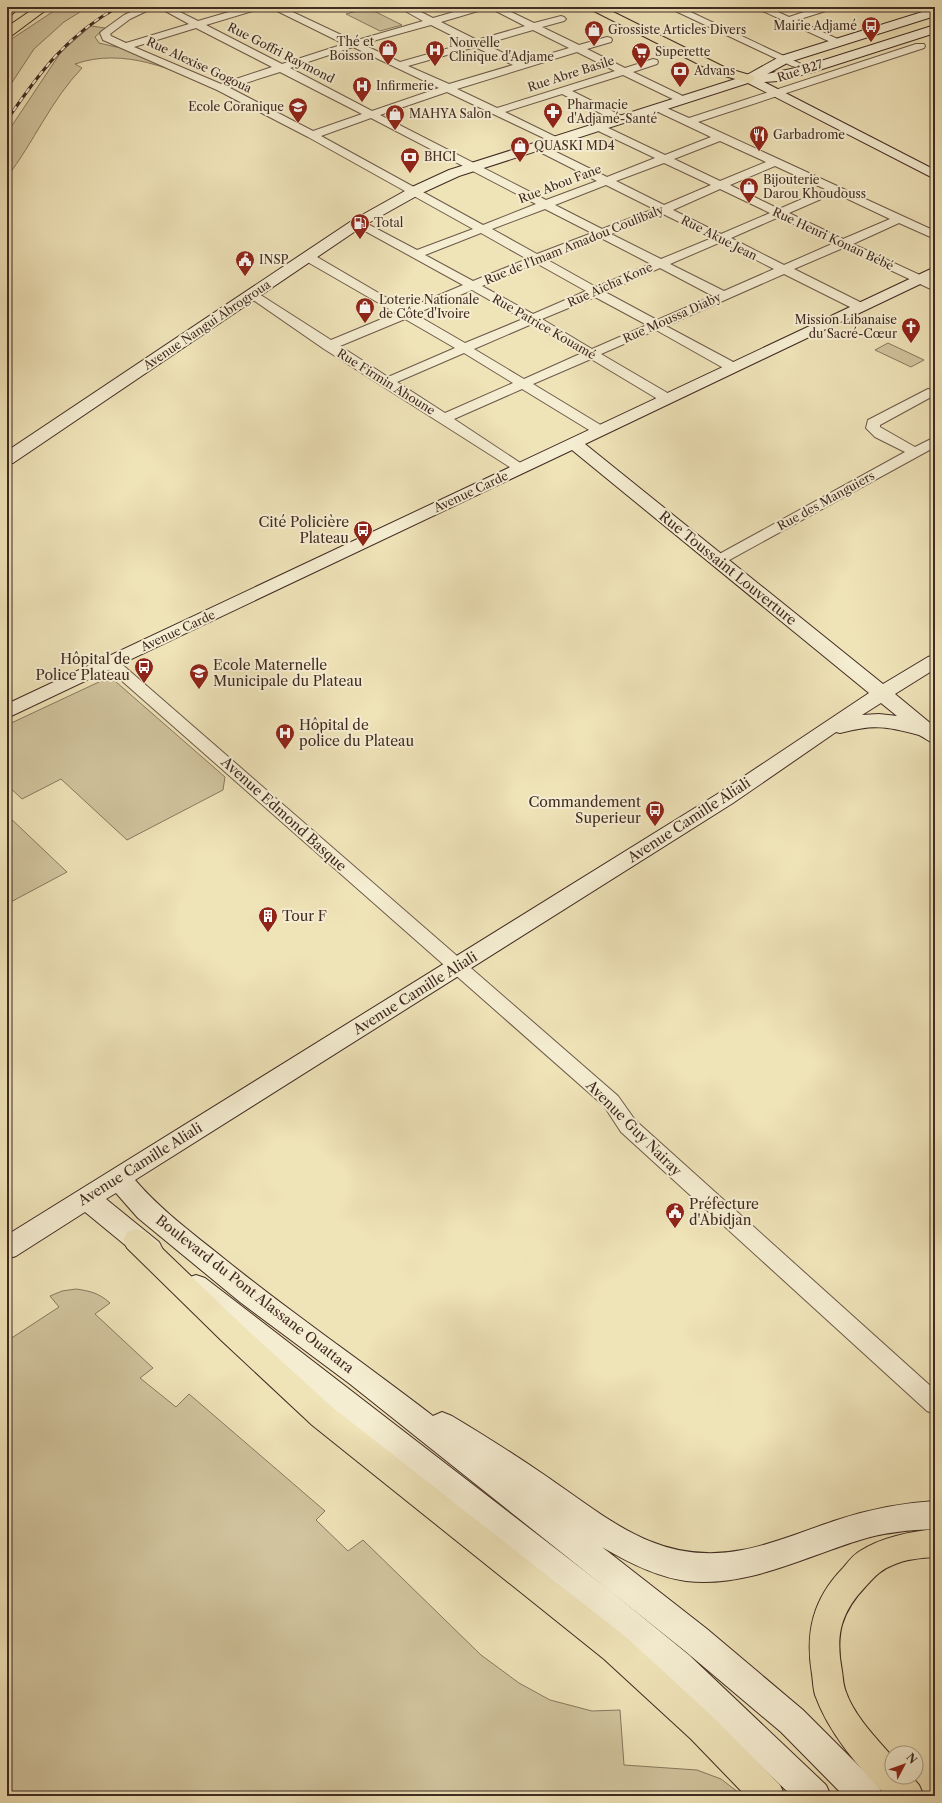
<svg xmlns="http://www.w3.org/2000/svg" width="942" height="1803" viewBox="0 0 942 1803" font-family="'Libre Caslon Text',serif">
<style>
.green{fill:#d1c49e;stroke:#897860}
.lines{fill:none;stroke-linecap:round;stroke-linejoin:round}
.street-casing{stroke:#6c5948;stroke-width:2}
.secondary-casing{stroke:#412b22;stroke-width:2}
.primary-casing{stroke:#412b22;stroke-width:2}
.highway-casing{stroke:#412b22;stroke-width:2}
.street{fill:#f5edd1;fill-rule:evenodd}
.secondary{fill:#f5edd1;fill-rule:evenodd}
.primary{fill:#efe3b8;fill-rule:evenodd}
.highway{fill:#efe3b8;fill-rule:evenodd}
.rail-casing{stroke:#412b22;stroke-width:3}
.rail{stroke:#f5edd1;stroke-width:2;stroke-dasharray:5.5;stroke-linecap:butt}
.labels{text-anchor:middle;stroke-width:4;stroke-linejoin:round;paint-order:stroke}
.far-poi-label{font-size:12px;fill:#412b22;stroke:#f5edd1;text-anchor:start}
.far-street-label{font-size:12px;fill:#412b22;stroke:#f5edd1}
.poi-label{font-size:14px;fill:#412b22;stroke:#f5edd1;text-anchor:start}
.street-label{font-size:14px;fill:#412b22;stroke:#f5edd1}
</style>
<rect width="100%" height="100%" fill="#efe3b8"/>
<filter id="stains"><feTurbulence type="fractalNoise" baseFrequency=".005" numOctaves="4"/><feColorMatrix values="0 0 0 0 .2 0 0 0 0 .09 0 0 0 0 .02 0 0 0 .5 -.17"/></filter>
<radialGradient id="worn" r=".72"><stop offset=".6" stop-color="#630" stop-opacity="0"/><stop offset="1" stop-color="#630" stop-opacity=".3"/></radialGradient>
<!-- green -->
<g class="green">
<path d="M60,7h28l-24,15 -30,27 -27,41v-48z"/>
<path d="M368,8l34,17 -22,6 -34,-17z"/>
<path d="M91,26l14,2 -10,9 4,6 17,4h20l117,58c-12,2 -25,-10 -36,-15 -43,-21 -94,-43 -142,-26l7,4c-31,32 -48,74 -75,109v-44l54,-81z"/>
<path d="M888,343l36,17 -13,7 -36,-17z"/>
<path d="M101,681h14l110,96 -2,13 -96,50 -66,-61 -39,20 -15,-14v-60z"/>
<path d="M7,815l60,57 -60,32z"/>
<path d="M76,1289c14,2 23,4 34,14l-15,11 58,54 -13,10 36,29 13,-13 136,117 -9,9 32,31 15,-11 118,115 38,28 31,17 42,11 28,-1 4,55 73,5 24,9 22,17h-736v-455l52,-34 -9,-11 12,-5z"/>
</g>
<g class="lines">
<!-- street casing -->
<g class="street-casing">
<g id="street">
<path d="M142,7h13l-25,12 -20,15 1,2 15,7 63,-19 -31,-17h12l28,14 48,-14h15l-2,2 -53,16 76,39 62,-20 -75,-37h13l72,34 69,-20 -25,-14h13l22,11 38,-11h16l-2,2 -44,13 36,18 48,-14 -37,-19h13l33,16 27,-7 3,1 2,2 -2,2 -22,6 37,18 28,-8 4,1 1,2 -1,2 -24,7 38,19 28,-9 4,1 1,2 -1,2 -24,8 54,26 1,2 -1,2h-8l-56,-27 -51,16 52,26 1,2 -1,2h-8l-54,-27 -57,18 53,26 1,2 -5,3 -107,-51 -67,23 166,85 51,-19 -65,-33 -1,-2 1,-2h8l67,33 48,-19 -63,-30 -1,-2 1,-2h8l65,31 46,-18 -57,-27 -1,-2 1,-2h8l27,12 227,-74h8l1,2 -1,2 -226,74 237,109v8l-36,-16 -46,21 82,38v9l-92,-43 -49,21 70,35 2,3 -2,3h-8l-72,-36 -118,52 71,38 1,3 -1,3h-10l-71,-40 -55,24 70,41 2,3 -2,3h-10l-70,-42 -58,25 71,43 2,3 -2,3h-10l-72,-44 -68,30 74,49 -2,3h-10l-192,-122 -78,-54 6,-4 4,1 75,48 65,-27 -92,-53 -2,-3 2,-3h8l94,55 57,-24 -109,-60 -2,-2 2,-2h8l55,29 56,-21 -165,-92 -91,-47 -114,-50 -3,-7 2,-2 22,-16zM431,25l36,18 -67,19 -38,-18zM196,28l76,39 -51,17 -87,-37zM533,30l36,18 -47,14 -37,-18zM353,47l86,41 -67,23 -82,-43zM475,47l38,18 -64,19 -41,-18zM577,52l38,19 -118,37 -40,-19zM280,72l82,42 -49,17 -83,-43zM371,118l165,86 -53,21 -162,-89zM720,141l46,21 -46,19 -46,-22zM664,163l47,22 -47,20 -48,-24zM775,166l50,23 -46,20 -49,-24zM606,185l48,24 -52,20 -47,-24zM720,189l50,24 -49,21 -48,-24zM835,193l55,26 -47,20 -54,-26zM545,209l47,24 -55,21 -45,-25zM663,214l49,24 -51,21 -50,-25zM779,217l55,26 -50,22 -53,-27zM481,233l46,26 -54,22 -48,-26zM601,238l50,26 -55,23 -50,-28zM721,242l53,27 -50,22 -54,-27zM536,263l50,28 -53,23 -51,-28zM660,268l53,28 -56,24 -52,-28zM472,290l51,29 -58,24 -50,-29zM595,297l52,28 -55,24 -50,-30zM405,319l50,29 -67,29 -48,-31zM532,324l50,29 -58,26 -50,-30zM464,353l49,30 -68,30 -48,-31z"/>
<path d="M667,7h13l121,57 -5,3 -4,-1z"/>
<path d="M754,7h13l22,10 30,-10h15l-2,2 -35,11 47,22 -1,2h-8z"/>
<path d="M928,389l5,1 2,3 -2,3 -53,29v2l35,20 20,-10v10l-213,117h-10l-2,-3 2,-3 193,-106 -30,-15 -9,-9 2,-8z"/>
<path d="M111,658l6,2 501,436 17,24 300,270v24l-8,-3 -306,-279 -17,-26 -499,-440 -2,-3 2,-3z"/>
</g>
</g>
<!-- secondary casing -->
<g class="secondary-casing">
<g id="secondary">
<path d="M935,8v8l-146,46 -22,12 38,-8 130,-41v8l-122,39 -35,9 -14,1 171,88v9l-187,-96 -289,93 -37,17 -59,33 -350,237 -6,1v-13l346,-231 59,-33 37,-17 296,-94 36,-20z"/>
<path d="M935,267v10l-350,167 298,240 45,-27 7,-2v14l-40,25 40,33v17c-6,-2 -11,-7 -16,-9 -33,-9 -45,-11 -79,-2l-4,-1 -103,71 -598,377c26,30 56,52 87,77 68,55 141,105 211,159l9,-4 10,4c32,19 63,39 94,60 64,44 114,90 196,74 33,-6 64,-20 95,-30 33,-11 64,-17 98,-19v28c-26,1 -50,3 -75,11 -56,17 -113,48 -174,41 -29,-4 -59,-19 -84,-34l105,82 96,81 75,75 5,11h-39l-63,-64 -96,-81 -335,-267 -110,-82 -102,-84 -22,-25 -10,6 53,43 4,8 -4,8 -9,3 -9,-3 -56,-46 -69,44 -9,3v-24l712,-442 150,-100 -297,-243 -565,268v-14zM881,703l16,13 -18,-2 -17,1z"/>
<path d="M196,1275l9,3 403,311 81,66 137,130 5,11h-39l-125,-119 -81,-68 -399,-315 -4,-8 4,-8z"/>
</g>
</g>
<!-- primary casing -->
<g class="primary-casing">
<g id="primary">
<path d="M7,7h13l-9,8 -4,1z"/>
<path d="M36,7h14l-39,29 -4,1v-10z"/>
</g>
</g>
<!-- highway casing -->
<g class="highway-casing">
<g id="highway">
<path d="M588,7h15l123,61 27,8 2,3 -6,4 -31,-9 -128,-65z"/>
<path d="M136,1229l9,3 97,93 90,82 294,230 87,80 67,68 5,11h-39l-55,-57 -87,-80 -292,-234 -90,-84 -95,-93 -4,-8 4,-8z"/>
<path d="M935,1529v28c-14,1 -29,2 -42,8 -11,4 -18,11 -26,20 -26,27 -32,49 -25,86 1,6 1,14 4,21 8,23 29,45 46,64v21h20l7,8 5,11h-38c-28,-30 -57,-62 -71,-101 -2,-7 -2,-14 -3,-21 -7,-42 1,-75 31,-106 5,-6 10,-13 17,-17 22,-14 49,-19 75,-22z"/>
</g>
</g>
<!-- street -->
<use href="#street" class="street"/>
<!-- secondary -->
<use href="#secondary" class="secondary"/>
<!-- primary -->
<use href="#primary" class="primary"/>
<!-- highway -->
<use href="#highway" class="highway"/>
<!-- rail casing -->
<g class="rail-casing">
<path id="rail" d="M7,120c32,-47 60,-85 111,-113"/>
</g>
<!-- rail -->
<use href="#rail" class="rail"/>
</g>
<!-- icons -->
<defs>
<g id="bus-pin" transform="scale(1)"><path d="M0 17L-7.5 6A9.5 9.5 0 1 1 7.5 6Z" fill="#8f2418" stroke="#f5edd1"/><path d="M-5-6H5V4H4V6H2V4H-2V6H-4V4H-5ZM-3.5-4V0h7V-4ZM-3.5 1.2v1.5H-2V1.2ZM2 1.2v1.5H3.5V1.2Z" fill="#fff"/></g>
<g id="shop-pin" transform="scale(1)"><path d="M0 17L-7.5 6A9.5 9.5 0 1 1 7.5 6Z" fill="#8f2418" stroke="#f5edd1"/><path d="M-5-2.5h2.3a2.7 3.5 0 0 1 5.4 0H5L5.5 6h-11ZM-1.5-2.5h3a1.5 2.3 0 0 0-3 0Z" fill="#fff"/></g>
<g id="hospital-pin" transform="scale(1)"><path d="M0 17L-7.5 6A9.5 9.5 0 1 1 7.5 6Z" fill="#8f2418" stroke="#f5edd1"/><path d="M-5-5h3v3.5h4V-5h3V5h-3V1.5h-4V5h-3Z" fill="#fff"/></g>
<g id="supermarket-pin" transform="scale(1)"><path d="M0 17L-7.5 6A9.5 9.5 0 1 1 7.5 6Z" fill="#8f2418" stroke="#f5edd1"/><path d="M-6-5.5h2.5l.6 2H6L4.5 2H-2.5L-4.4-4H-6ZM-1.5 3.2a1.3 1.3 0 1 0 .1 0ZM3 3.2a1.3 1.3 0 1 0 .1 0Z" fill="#fff"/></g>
<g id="bank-pin" transform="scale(1)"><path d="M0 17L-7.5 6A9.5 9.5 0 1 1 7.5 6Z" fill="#8f2418" stroke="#f5edd1"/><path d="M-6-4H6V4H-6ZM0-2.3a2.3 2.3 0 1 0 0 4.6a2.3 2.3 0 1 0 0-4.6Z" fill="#fff"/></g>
<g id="school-pin" transform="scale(1)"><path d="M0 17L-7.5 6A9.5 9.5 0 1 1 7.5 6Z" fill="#8f2418" stroke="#f5edd1"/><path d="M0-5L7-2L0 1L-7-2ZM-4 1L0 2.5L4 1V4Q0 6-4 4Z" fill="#fff"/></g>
<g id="pharmacy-pin" transform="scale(1)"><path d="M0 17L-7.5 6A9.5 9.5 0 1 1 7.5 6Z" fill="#8f2418" stroke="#f5edd1"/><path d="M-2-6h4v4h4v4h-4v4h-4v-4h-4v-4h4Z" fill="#fff"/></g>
<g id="restaurant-pin" transform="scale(1)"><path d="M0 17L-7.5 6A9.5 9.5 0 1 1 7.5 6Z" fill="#8f2418" stroke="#f5edd1"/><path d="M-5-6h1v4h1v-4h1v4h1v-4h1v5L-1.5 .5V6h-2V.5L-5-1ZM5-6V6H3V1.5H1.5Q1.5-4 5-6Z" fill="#fff"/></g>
<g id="fuel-pin" transform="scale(1)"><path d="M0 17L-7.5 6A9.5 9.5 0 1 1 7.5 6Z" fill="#8f2418" stroke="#f5edd1"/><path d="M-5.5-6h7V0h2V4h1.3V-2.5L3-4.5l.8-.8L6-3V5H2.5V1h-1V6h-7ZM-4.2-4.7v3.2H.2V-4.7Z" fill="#fff"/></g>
<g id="civic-pin" transform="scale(1)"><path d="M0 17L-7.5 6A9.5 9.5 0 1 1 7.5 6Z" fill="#8f2418" stroke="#f5edd1"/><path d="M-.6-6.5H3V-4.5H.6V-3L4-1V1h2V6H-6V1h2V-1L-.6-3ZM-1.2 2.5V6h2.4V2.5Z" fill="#fff"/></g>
<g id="church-pin" transform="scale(1)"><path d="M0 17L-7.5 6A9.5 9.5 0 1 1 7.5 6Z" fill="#8f2418" stroke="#f5edd1"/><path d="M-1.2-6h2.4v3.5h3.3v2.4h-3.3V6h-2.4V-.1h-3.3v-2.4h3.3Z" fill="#fff"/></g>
<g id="building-pin" transform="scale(1)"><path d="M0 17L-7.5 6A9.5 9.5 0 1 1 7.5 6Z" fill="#8f2418" stroke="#f5edd1"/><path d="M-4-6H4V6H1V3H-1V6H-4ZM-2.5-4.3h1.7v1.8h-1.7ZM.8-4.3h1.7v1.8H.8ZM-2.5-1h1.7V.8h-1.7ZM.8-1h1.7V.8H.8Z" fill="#fff"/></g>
</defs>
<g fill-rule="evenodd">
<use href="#bus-pin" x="871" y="26"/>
<use href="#shop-pin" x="594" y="30"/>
<use href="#shop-pin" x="388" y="49"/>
<use href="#hospital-pin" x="435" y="50"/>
<use href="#supermarket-pin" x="641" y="52"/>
<use href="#bank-pin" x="680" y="71"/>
<use href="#hospital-pin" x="362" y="86"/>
<use href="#school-pin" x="298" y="107"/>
<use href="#pharmacy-pin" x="553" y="112"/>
<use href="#shop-pin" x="395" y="114"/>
<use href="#restaurant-pin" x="759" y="135"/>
<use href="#shop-pin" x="520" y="146"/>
<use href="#bank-pin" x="410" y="157"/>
<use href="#shop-pin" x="749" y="187"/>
<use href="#fuel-pin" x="360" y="223"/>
<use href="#civic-pin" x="245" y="260"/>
<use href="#shop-pin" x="365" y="307"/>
<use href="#church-pin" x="911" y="327"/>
<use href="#bus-pin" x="363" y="530"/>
<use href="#bus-pin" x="144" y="667"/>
<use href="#school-pin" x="199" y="673"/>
<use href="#hospital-pin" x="285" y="733"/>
<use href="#bus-pin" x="655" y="810"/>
<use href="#building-pin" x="268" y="916"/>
<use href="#civic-pin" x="675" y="1212"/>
</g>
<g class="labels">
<!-- far-poi labels -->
<g class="far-poi-label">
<text x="857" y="30" text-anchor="end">Mairie Adjamé</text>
<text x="608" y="34">Grossiste Articles Divers</text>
<text x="374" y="46" text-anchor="end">Thé et<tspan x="374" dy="14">Boisson</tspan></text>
<text x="449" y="47">Nouvelle<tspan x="449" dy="14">Clinique d'Adjame</tspan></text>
<text x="655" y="56">Superette</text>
<text x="694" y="75">Advans</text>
<text x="376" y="90">Infirmerie</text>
<text x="567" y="109">Pharmacie<tspan x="567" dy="14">d'Adjamé-Santé</tspan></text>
<text x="284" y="111" text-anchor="end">Ecole Coranique</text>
<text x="409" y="118">MAHYA Salon</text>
<text x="773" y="139">Garbadrome</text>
<text x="534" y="150">QUASKI MD4</text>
<text x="424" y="161">BHCI</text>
<text x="763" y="184">Bijouterie<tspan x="763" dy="14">Darou Khoudouss</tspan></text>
<text x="374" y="227">Total</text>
<text x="259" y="264">INSP</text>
<text x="379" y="304">Loterie Nationale<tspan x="379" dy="14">de Côte d'Ivoire</tspan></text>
<text x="897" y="324" text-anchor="end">Mission Libanaise<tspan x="897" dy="14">du Sacré-Cœur</tspan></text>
</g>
<!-- far-street labels -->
<g class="far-street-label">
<text transform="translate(281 53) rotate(27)" y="4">Rue Goffri Raymond</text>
<text transform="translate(199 65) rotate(25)" y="4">Rue Alexise Gogoua</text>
<text transform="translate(800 71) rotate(-18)" y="4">Rue B27</text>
<text transform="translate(571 74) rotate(-18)" y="4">Rue Abre Basile</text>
<text transform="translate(560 184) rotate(-21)" y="4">Rue Abou Fane</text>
<text transform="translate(719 238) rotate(27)" y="4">Rue Akue Jean</text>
<text transform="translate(833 239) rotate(25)" y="4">Rue Henri Konan Bébé</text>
<text transform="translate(574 245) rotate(-22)" y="4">Rue de l'Imam Amadou Coulibaly</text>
<text transform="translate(610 285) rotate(-24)" y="4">Rue Aicha Kone</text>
<text transform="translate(672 318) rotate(-24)" y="4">Rue Moussa Diaby</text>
<text transform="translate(207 325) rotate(-34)" y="4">Avenue Nangui Abrogroua</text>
<text transform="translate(544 327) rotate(30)" y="4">Rue Patrice Kouamé</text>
<text transform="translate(386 382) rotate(32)" y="4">Rue Firmin Ahoune</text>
<text transform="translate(471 492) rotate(-25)" y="4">Avenue Carde</text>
<text transform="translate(826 501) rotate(-29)" y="4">Rue des Manguiers</text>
<text transform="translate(178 631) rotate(-25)" y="4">Avenue Carde</text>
</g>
<!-- poi labels -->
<g class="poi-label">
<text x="349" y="527" text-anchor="end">Cité Policière<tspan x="349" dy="16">Plateau</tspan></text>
<text x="130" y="664" text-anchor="end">Hôpital de<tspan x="130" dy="16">Police Plateau</tspan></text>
<text x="213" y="670">Ecole Maternelle<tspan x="213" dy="16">Municipale du Plateau</tspan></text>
<text x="299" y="730">Hôpital de<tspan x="299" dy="16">police du Plateau</tspan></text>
<text x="641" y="807" text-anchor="end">Commandement<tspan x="641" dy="16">Superieur</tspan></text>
<text x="282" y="921">Tour F</text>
<text x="689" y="1209">Préfecture<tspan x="689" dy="16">d'Abidjan</tspan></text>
</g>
<!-- street labels -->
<g class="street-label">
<text transform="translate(728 568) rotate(39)" y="5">Rue Toussaint Louverture</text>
<text transform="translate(284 814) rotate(42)" y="5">Avenue Edmond Basque</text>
<text transform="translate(689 820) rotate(-33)" y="5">Avenue Camille Aliali</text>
<text transform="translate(415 993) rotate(-32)" y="5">Avenue Camille Aliali</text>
<text transform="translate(634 1128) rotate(45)" y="5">Avenue Guy Nairay</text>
<text transform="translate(140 1164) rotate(-32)" y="5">Avenue Camille Aliali</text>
<text transform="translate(255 1294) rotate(38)" y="5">Boulevard du Pont Alassane Ouattara</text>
</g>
</g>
<!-- margin -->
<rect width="942" height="1803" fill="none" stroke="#efe3b8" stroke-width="24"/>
<rect x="8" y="8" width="926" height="1787" fill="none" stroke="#412b22" stroke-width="2"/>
<rect x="12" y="12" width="918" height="1779" fill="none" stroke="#412b22"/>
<!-- north arrow -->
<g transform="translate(904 1765) rotate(49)"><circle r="19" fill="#f5edd1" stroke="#ad9f8b"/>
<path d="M0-3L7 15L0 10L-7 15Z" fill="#8f2418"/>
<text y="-6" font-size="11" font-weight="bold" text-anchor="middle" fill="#412b22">N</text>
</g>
<rect width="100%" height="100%" filter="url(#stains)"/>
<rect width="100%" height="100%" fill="url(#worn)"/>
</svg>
